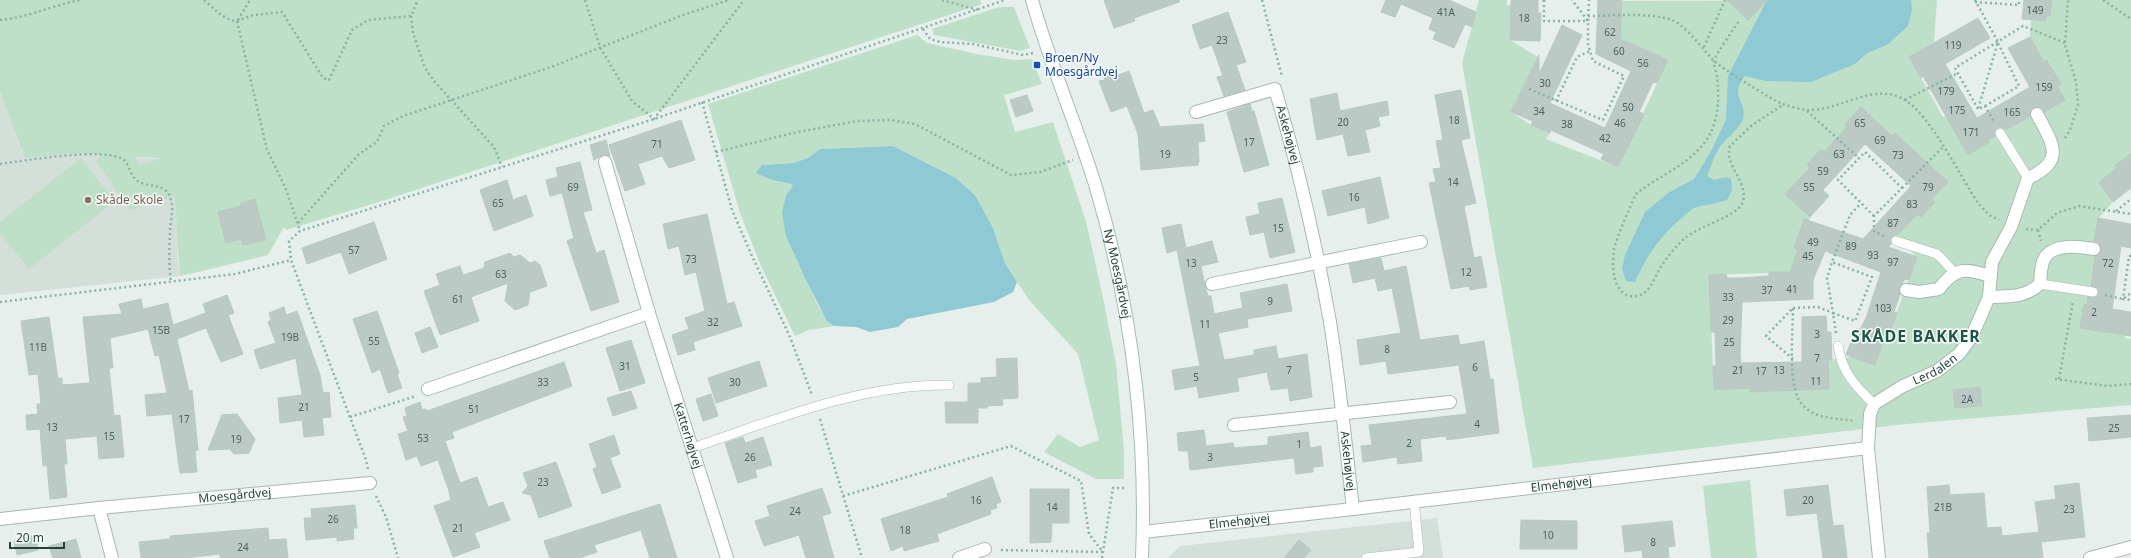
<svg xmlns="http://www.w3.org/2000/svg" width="2131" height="558" viewBox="0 0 2131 558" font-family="'Noto Sans',sans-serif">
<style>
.built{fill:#d4dfda}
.green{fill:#bfe0c8;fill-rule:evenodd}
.water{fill:#8ec9d4}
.building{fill:#bbcac4;stroke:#b8c9c2}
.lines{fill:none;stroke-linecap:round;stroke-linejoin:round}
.lane-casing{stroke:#a8b8b2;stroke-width:10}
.street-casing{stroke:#a8b8b2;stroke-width:14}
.secondary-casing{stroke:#a4bbb3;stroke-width:14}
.path{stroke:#86b3a5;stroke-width:2.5;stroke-dasharray:2 3;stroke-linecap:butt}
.lane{stroke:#fff;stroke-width:9}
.street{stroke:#fff;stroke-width:12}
.secondary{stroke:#fff;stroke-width:12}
.transit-dot{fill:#1a4fb4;stroke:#f7fbf9;stroke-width:1.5}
.education-dot{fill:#8d6e63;stroke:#f7fbf9;stroke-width:1.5}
.labels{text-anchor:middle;stroke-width:3;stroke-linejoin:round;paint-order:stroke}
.number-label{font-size:10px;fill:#4a645c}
.transit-label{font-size:12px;fill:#164399;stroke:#f7fbf9;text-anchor:start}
.street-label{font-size:12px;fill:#24423a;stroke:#f7fbf9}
.education-label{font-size:12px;fill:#785e54;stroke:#f7fbf9;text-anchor:start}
.district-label{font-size:16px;font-weight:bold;letter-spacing:1px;fill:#1f5548;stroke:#f7fbf9}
</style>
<rect width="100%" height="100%" fill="#e6efeb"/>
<!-- built -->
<g class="built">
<path d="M0,92l25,66 49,-5 90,6 13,51v48l4,18 -181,19z"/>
<path d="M1437,518l6,40h-275l12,-12z"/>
</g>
<!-- green -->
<g class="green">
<path d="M0,0h980l2,4 -603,198 -93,28 -2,-3 -16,28 -87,21c-6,-27 -2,-53 -7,-80l-44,14 -34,-49 5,-6 -27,-2 -49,5 -25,-66zM135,157l24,1v1l-20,6z"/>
<path d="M1479,0h28v5h4l-1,35 28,17 -27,55 20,13 19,8 -4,6 72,28 50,-107 -48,-21 2,-38 315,-1 -3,42 -25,15 34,60 3,-1 22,39 21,-12 -1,-3 45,-26 11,-2 21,-12 -8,-14 4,-2 -13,-24 -4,2 -14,-25 1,-17 15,1v-5h4l2,-16h79v154l-16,11 2,3 -18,14 14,20 -15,17 -4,23 2,12 -9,51 -3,-1 -4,24 45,7v3l6,1v66l-225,19 -373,44 -71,-405zM1861,107l31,29 3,-3 53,49 -50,54 18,21 -26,75 -3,-1 -12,34 -23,-8 -24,3 1,29 -78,3 -1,-4 -36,2 -5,-115 87,-3 4,-12 -5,-2 3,-9 -4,-2 7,-19 4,1 7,-15 -26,-20 24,-26 -3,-3 14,-15 3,2 23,-25 -2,-2z"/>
<path d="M999,7h15l16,41 -9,3 -87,-16 -2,-6z"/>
<path d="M917,35l10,8 49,11 39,6 17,-1 10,25 -38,11 11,37 38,-10 33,99 17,77 13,66 8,87v28h-28l-52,-27 14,-18 22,13 19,-7 -21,-86 -49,-54 -24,-37 -12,-35 -18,-33 -19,-17 -63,-32 -73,3 -12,9 -15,5 -31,2 10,15 19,4 2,2 -7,9c9,37 19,106 48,131l-25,4 -14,6 -34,-70 -21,-53 -32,-109z"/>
<path d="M81,158l34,43 -86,68 -29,-36v-11z"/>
<path d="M1750,480l7,78h-46l-8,-72z"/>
</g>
<!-- water -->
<g class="water">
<path d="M1767,0h144l1,10 -4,16 -21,19 -20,8 -12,11 -44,18 -45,-1 -21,-5c-17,21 3,25 -2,43 -4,11 -17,19 -24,29 -5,8 -8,19 -12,28l7,4 12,-3 5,2 1,11 -5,10c-11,4 -25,5 -33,8 -4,2 -7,6 -10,8 -22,18 -38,40 -49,66l-9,-1 -4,-12 3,-14 20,-43 23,-19 26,-14 16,-26 16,-33 2,-44z"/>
<path d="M893,146l63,32 19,17 18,33 12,35 12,19 -4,10 -19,10 -87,17 -9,8 -28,5 -14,-5 -22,-1 -7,-5 -21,-41 -20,-44 -4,-23 4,-18 7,-9 -2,-2 -19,-4 -16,-7 6,-8 31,-2 15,-5 12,-9z"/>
</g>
<!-- building -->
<g class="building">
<path d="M1104,0h75v2l-45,16 1,3 -21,7z"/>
<path d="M1386,0h63l27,12 -4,15 -7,-3 -11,24 -21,-9 3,-7 -7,-3 4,-11 -32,-14 -6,13 -14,-5z"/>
<path d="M1511,0h27v13h3l-1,28 -30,-1z"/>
<path d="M1598,0h24l-2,39 48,21 -11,23 -4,-1 -14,30 5,2 -26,53 -17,-8 3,-5 -53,-24 -1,3 -19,-8 2,-4 -22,-9 28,-57v19l23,-49 20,10 -32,68 55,25 26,-57 -35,-17z"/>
<path d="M1727,0h41l-20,20z"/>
<path d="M2024,0h28l-2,16h-4v5l-24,-2z"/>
<path d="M1228,12l18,50 -10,3 9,25 -21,6 -7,-19 6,-1 -11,-31 -12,4 -8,-24z"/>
<path d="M1978,18l12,20 -45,26 32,54 53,-31 -22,-39 22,-11 14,25 3,-2 14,24 -4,2 8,14 -21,12 -3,-5h-7l-4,3v6l-19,11 -6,3 -3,-2h-5l-2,3v5l-7,4 2,2 -22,13 -45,-79 -2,2 -12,-21z"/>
<path d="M1116,70l2,5 11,-4 15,42 9,-3 7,17 43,-3 2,17 -7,1 1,20h-1v3l-57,5 -3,-36 -11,-28 -16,6 -12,-31 6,-1 -2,-5z"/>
<path d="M1461,90l9,48 -9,2 15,63 -12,3 10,52 7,-2 6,31 -17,3 -1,-4 -18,3 -22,-106 7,-1 -3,-13 8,-1 -5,-27 7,-1 -8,-45z"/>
<path d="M1337,93l3,18 47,-10 2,14 -11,2 2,9 -15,4 5,22 -22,4 -5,-22 -26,6 -7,-41z"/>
<path d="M1027,95l6,16 -17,6 -6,-17z"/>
<path d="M1250,104l2,7h2l15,54 -25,7 -17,-60z"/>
<path d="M1861,107l31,29 3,-3 53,49 -16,17 3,3 -14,15 -3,-3 -20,21h-4l-4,4 1,5 -3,3 29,10 -8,23 -4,-1 -6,9 1,6 -6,18 3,1 -7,19 -3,-1 -12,34 -29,-10 10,-27 4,2 6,-12 15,-46 -56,-21 -12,29v19l-71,3 -2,53 1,8 61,-1v-45l24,-1 1,16h4l1,28h-4l1,29 -79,3v-4l-36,2 -1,-24h3l-1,-34h-4l-2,-57 17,-1 1,4h15l27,-2v-4h21l8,-23 -4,-1 10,-29 59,20 48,-53 -46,-42 -42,46 6,6 -19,21 -25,-23 25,-26 -3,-3 14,-16 3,3 23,-25 -3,-2z"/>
<path d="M681,120l14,40 -26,8 -7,-12 -24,8 7,20 -20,7 -16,-46z"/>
<path d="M606,140l4,16 -7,-1 -9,5 -4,-15z"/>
<path d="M2131,154v34l-18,14 -14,-20 18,-14 -2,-3z"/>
<path d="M580,162l12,48 -9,2 13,41 8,-3 15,52 -28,9 -24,-70 7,-3 -12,-45 -12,3 -4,-16 12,-3 -2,-9z"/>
<path d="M1380,177l9,41 -21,6 -3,-17 -37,9 -6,-25z"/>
<path d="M507,180l6,20 13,-5 7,21 -39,15 -14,-41z"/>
<path d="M1282,198l13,54 -25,6 -6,-26 -14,3 -4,-18 14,-3 -2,-11z"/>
<path d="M255,199l11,41 -23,5 -1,-6 -16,4 -8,-31 23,-6v-3z"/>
<path d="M707,214l20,90 7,-2 8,24 -49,16 2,8 -17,5 -6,-20 17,-6 -4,-11 20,-7 -9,-39 -11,3 -6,-29 -11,3 -5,-25z"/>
<path d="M2098,218l33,6v24l-10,-2 -9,63 19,3v24l-51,-8 4,-24 3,1 1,-8h8l3,-4 -2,-5 -6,-2 4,-30 5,-2 1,-4 -2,-7 -5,-2z"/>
<path d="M374,222l13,37 -38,15 -8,-22 -34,12 -5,-16z"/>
<path d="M1181,224l5,24 26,-7 6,21 -17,4 4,20 3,10h3l3,18 29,-6 -3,-15 47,-9 5,27 -45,8 1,8 -30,6 6,27 30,-5v-5l22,-4 2,13 29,-5 5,43 -22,4 -2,-13 -17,2 -4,-18 -30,6 2,13 -40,7 -2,-12 -22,4 -3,-20 28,-4 -23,-116 -10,3 -5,-25z"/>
<path d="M510,253l4,4 6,-2 10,8 5,-2 5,4 7,21 -17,6 -2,13 -13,5 -10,-9 3,-18 -37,14 8,24 -39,14 -16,-44 16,-6 -4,-11 24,-8 3,9 21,-7 1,-6z"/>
<path d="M1381,258l3,13 22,-5 14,74 38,-5 2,10 24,-4 6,38h3l6,54 -52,7 -1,-4 -26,3 2,22 -24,3 -1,-7 -34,5 -2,-16 11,-1 -3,-20 98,-11 -8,-49 -71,9 -2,-13 -26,4 -3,-25 44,-7 -9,-45 -14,3 -3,-13 -22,5 -4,-19z"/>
<path d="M227,295l7,18 -6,2 15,39 -22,8 -15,-34 -29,11 12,52 3,-1 6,60 -3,1 2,21 -17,1 -8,-59 -25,2 -2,-21 22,-2 -8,-38 -4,1 -7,-27 -38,9 3,30h-4l5,48 6,-1 4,42 -25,2 -2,-23 -32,3 2,25h-3l3,33 -17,2 -3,-34 -4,1 -3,-37 -13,1 -1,-15 12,-1 -1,-10h4l-3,-30 -9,1 -8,-54 28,-4 9,62 4,-1v7l28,-2 -7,-66 39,-3 -3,-10 22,-5 2,10 25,-6 5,22 33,-12 -3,-9z"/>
<path d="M284,307l2,8 11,-4 23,64 3,18 6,-1 2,25 -9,1 2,17 -20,2 -2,-17 -22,3 -2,-25 24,-3 -6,-37 -36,11 -6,-19 22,-7 -8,-21 3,-2 -2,-7z"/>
<path d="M377,311l22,62 -2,1 5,14 -14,5 -8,-24 -8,4 -19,-54z"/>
<path d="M430,327l8,20 -16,6 -7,-20z"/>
<path d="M631,340l14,43 -25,8 -14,-43z"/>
<path d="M1017,358l1,40 -16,1 1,6 -16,1v2h-9v15h-32l-1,-21h23v-19h13v-5l16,-1 -1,-18z"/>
<path d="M759,361l8,25 -51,17 -8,-25z"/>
<path d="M564,362l8,24 -120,46 2,6 -9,3 15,42 17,-6 11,30 15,-5 7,18 -36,13 6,14 -27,10 -19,-51 17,-6 -3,-12 -10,-28 -17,6 -4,-10 -11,4 -8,-26 10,-3 -5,-14 4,-1 -2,-8 15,-6 2,8 4,-1 1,2z"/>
<path d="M1980,387l2,19 -27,2 -2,-18z"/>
<path d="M631,391l6,17 -24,8 -6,-18z"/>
<path d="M711,394l7,22 -15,5 -7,-22z"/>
<path d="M237,414l18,25 -6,14 -15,1 -4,-5 -22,1 14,-35z"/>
<path d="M2131,415v22l-42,4 -2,-23z"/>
<path d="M1204,430l2,16 27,-3 1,5 34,-3v-8l40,-5 2,16 11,-2 2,20 -10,1v5l-17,2 -2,-16 -104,12 -2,-19h-9l-2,-18z"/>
<path d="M614,435l6,19 -10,4 11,29 -19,7 -9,-25 4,-2 -8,-23z"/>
<path d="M743,437l2,6 18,-6 9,28 -17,5 2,7 -19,6 -13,-40z"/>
<path d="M556,462l16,44 -33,12 -8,-23 -9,-2 6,-7 -5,-13z"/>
<path d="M992,477l9,25 -5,2 1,4 -7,2 1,4 -54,20 2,7 -35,10 -1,-5 -12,5 -10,-32 67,-22 -1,-3z"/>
<path d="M2079,483l6,54 -44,5 2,16h-114l-2,-25h3l-3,-46 22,-2 1,10 34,-2 3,35 14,-1 1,9 37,-4 -4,-30 21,-3 -2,-13z"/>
<path d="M1828,485l5,41 10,-1 4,33h-24l-6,-45 -30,3 -3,-26z"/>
<path d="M822,488l9,25 -9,3 12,42h-28l-7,-23 -35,11 -9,-25 15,-5 -3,-10z"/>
<path d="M1030,489h39v34h-17l-1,19 -21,1z"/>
<path d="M660,504l17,54h-27l-9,-28 -47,15 3,7 -18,6h-29l-6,-17z"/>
<path d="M355,505l2,23h-4l1,11 -17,2v-4l-31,3 -2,-22h8l-1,-9z"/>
<path d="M1521,520l56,1v28h-57z"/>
<path d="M1672,521l3,25 -7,1 1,11h-26l-1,-8 -17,2 -3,-26z"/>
<path d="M268,528l1,12 17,-1 2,19h-68v-4l-35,4h-44l-2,-16 31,-3v-3z"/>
<path d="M35,535l3,15 -21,5 -3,-14z"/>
<path d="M76,539l5,19h-28l-4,-12z"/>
<path d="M1299,540l12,10 -7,8h-20z"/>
</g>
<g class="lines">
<!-- lane casing -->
<g class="lane-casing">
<g id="lane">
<path d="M2000,133l28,45"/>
<path d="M1896,241l41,13 18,19"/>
<path d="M2040,284l53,8"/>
<path d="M1838,346c4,26 17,40 36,58"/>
<path d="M692,448c83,-28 168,-64 257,-63"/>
<path d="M1366,558l53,-6 -5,-51"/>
</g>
</g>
<!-- street casing -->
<g class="street-casing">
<g id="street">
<path id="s1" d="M1196,112l79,-23c23,76 41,155 55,233 10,62 16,125 23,187"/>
<path id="s2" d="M605,162l44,151 78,245"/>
<path d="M1212,284l209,-42"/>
<path d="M1906,290l13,2 20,-3c16,-22 26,-21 51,-13"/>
<path d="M1989,297c21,-1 35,1 51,-13 1,-8 0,-21 6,-28 10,-13 34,-9 48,-7"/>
<path d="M428,389l221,-76"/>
<path d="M1234,425l216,-23"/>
<path id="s3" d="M1868,448l2,-34 4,-10 29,-18 34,-15 22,-17 12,-16 18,-41 3,-35 19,-35 17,-49c39,-17 24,-35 9,-64"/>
<path d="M99,508l13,50"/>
<path id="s4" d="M0,519l99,-11 271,-25"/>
<path id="s5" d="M1143,532l210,-23 515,-61 11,110"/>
<path d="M959,558l26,-9"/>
<path d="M2090,558l41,-11"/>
</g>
</g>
<!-- secondary casing -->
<g class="secondary-casing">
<g id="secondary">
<path id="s6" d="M1032,0c18,65 46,127 65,191 35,120 50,243 45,367"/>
</g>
</g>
<!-- path -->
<g class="path">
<path d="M204,0c11,9 19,20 33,21l30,129 19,39 14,42"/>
<path d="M585,0l15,47 32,54 22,18 90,-119"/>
<path d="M942,0l36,10"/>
<path d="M1262,0l20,77"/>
<path d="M1544,0v21h44l1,-21"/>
<path d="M1975,0l23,42 -20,67 7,-3 9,16"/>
<path d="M2103,0l28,19"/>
<path d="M1975,2l44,3v-5"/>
<path d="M411,16l2,17 12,35 9,13 60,66 8,20"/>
<path d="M1588,16c25,0 61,-4 84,4 13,5 32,30 41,40 8,8 58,39 69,44 8,2 19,6 26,6 32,1 67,-29 97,-10 26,16 55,76 73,103l11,12 10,5"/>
<path d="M0,20c27,-2 53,-15 80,-20"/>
<path d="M238,20l12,-20"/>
<path d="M237,21l16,-6 29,-3 41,66 6,2 23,-50 16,-10 43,-4 7,-16"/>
<path d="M1738,22c-4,7 -23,33 -24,39 -1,4 3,12 3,17 3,21 1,47 -12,64 -17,23 -46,34 -68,51 -3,3 -22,49 -23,56 -1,11 -2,23 2,33 2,6 7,13 14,14 20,3 23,-18 32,-31 6,-9 15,-20 23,-27 13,-11 51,-22 57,-34 9,-20 -19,-39 -12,-58l21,-20 33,-22"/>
<path d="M923,29l7,10 10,3 33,2 50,11 10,-2"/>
<path d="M1704,47l21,-47"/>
<path d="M1529,89l74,31 21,-44 -31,-15 -5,-17v-23l-16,-21"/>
<path d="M1905,100l53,-27"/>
<path d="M1556,101l21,-44 13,-6"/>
<path d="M702,102l30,108 20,46 38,81 22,58"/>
<path d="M1985,106l34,-20 -21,-43"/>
<path d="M1978,109l-23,-41 68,-42 42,17"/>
<path d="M1807,111l52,47"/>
<path d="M2065,138l5,-8 8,-25 -2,-23 -11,-37 3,-45"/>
<path d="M716,152l77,-19 64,-12 33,-1 25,4 96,51 29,-3 33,-12"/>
<path d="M0,164c23,-3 107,-18 124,-4 6,6 7,18 15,22 13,6 28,1 32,18 3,12 -1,22 -1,34 -1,16 -1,32 1,48"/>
<path d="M1902,188l41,-41"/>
<path d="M2116,211l15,-12"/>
<path d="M1874,216l-36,-36 27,-28 37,36 -28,28v15l10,5"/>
<path d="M298,223l61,-69 18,-12 7,-16 19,-10 148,-49 129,-51 49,-16"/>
<path d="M2026,229l12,1 19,-17 22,-7 52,8"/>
<path d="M2038,230l3,11"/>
<path d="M2131,256h-2l-6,43 8,1"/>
<path d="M2105,295l18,4 8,-6"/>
<path d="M0,302l235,-28 56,-14"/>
<path d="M1793,308l25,-1 15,6 -6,-35 5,-16"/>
<path d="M1836,333l-3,-20 22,8 17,-44 -40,-15 18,-47 11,-12"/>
<path d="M1793,359l-27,-23 27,-28c0,23 -5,73 6,92 3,6 11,12 16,14 13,5 27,5 40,7"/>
<path d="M2055,379l53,7 23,-2"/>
<path d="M2059,379l14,-78"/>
<path d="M350,417l66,-21"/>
<path d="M820,419l42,139"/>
<path d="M368,469l-2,-9 -75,-200 -2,-19 11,-10 354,-112 351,-119"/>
<path d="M376,496l10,21 12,41"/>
<path d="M843,496l168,-50 70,35 8,53 14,18 -104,-2"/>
<path d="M1102,558l11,-70h14"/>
</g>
<!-- lane -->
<use href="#lane" class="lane"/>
<!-- street -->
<use href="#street" class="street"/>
<!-- secondary -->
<use href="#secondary" class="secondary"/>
</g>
<!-- markers -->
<rect class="transit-dot" x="1033" y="61" width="8" height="8" rx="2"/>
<circle class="education-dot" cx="88" cy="200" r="4"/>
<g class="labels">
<!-- number labels -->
<g class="number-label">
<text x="2035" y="14">149</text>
<text x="1446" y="16">41A</text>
<text x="1524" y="22">18</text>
<text x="1610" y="36">62</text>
<text x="1222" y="44">23</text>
<text x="1953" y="49">119</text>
<text x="1619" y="55">60</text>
<text x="1643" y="67">56</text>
<text x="1545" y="87">30</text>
<text x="2044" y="91">159</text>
<text x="1946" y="95">179</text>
<text x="1628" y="111">50</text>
<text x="1957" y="114">175</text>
<text x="1539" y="115">34</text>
<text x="2012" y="116">165</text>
<text x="1454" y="124">18</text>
<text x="1343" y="126">20</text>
<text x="1620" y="127">46</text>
<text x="1860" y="127">65</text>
<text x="1567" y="128">38</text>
<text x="1971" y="136">171</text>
<text x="1605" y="142">42</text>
<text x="1880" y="144">69</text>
<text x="1249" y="146">17</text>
<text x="657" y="148">71</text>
<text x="1165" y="158">19</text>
<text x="1839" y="158">63</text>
<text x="1898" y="159">73</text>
<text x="1823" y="175">59</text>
<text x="1453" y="186">14</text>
<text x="573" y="191">69</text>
<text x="1809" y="191">55</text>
<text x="1928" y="191">79</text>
<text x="1354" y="201">16</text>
<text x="498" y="207">65</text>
<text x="1912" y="208">83</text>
<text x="1893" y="227">87</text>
<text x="1278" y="232">15</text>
<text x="1813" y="246">49</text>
<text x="1851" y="250">89</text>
<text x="354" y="254">57</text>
<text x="1873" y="259">93</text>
<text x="1808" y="260">45</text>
<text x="691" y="263">73</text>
<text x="1893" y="266">97</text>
<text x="1191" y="267">13</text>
<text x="2108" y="267">72</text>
<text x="1466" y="276">12</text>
<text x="501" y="278">63</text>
<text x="1792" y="293">41</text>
<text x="1767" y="294">37</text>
<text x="1728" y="301">33</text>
<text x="458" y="303">61</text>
<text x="1270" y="305">9</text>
<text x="1883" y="312">103</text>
<text x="2094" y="316">2</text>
<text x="1728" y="324">29</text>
<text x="713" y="326">32</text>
<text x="1205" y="328">11</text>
<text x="161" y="334">15B</text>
<text x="1817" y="338">3</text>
<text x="290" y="341">19B</text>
<text x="374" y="345">55</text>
<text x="1729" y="346">25</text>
<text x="38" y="351">11B</text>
<text x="1387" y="353">8</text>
<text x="1817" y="362">7</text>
<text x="625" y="370">31</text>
<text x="1475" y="371">6</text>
<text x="1289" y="374">7</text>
<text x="1738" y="374">21</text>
<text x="1779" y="374">13</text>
<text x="1761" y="375">17</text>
<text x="1196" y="381">5</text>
<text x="1816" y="385">11</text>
<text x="543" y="386">33</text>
<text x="735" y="386">30</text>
<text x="1967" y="403">2A</text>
<text x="304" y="411">21</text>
<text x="474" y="413">51</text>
<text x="184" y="423">17</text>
<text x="1477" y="428">4</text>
<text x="52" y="431">13</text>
<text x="2114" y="432">25</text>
<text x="109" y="440">15</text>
<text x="423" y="442">53</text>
<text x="236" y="443">19</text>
<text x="1409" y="447">2</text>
<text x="1299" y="448">1</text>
<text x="750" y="461">26</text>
<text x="1210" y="461">3</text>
<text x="543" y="486">23</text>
<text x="976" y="504">16</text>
<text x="1808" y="504">20</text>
<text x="1052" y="511">14</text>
<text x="1943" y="511">21B</text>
<text x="2069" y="513">23</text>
<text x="795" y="515">24</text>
<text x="333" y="523">26</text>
<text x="458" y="532">21</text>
<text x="905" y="534">18</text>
<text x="1548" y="539">10</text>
<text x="1653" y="546">8</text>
<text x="243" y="551">24</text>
</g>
<!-- transit labels -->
<g class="transit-label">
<text x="1045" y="62">Broen/Ny<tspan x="1045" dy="14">Moesgårdvej</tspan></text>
</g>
<!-- street labels -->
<g class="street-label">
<text dy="4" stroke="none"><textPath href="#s1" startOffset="130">Askehøjvej</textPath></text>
<text dy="4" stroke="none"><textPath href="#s6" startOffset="287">Ny Moesgårdvej</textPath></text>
<text dy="4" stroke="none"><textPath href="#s3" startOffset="115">Lerdalen</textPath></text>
<text dy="4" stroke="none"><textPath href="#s2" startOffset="286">Katterhøjvej</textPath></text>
<text dy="4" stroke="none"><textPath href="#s1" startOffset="462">Askehøjvej</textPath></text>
<text dy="4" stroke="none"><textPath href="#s5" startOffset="421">Elmehøjvej</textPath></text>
<text dy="4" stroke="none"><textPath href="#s4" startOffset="236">Moesgårdvej</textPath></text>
<text dy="4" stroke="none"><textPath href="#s5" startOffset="97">Elmehøjvej</textPath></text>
</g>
<!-- education labels -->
<g class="education-label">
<text x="96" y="204">Skåde Skole</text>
</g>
<!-- district labels -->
<g class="district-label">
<text x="1916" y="342">SKÅDE BAKKER</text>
</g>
</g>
<!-- scale -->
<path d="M10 542v6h54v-6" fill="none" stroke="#24423a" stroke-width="2"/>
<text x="16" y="542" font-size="12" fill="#24423a" stroke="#f7fbf9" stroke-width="3" paint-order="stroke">20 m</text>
</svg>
